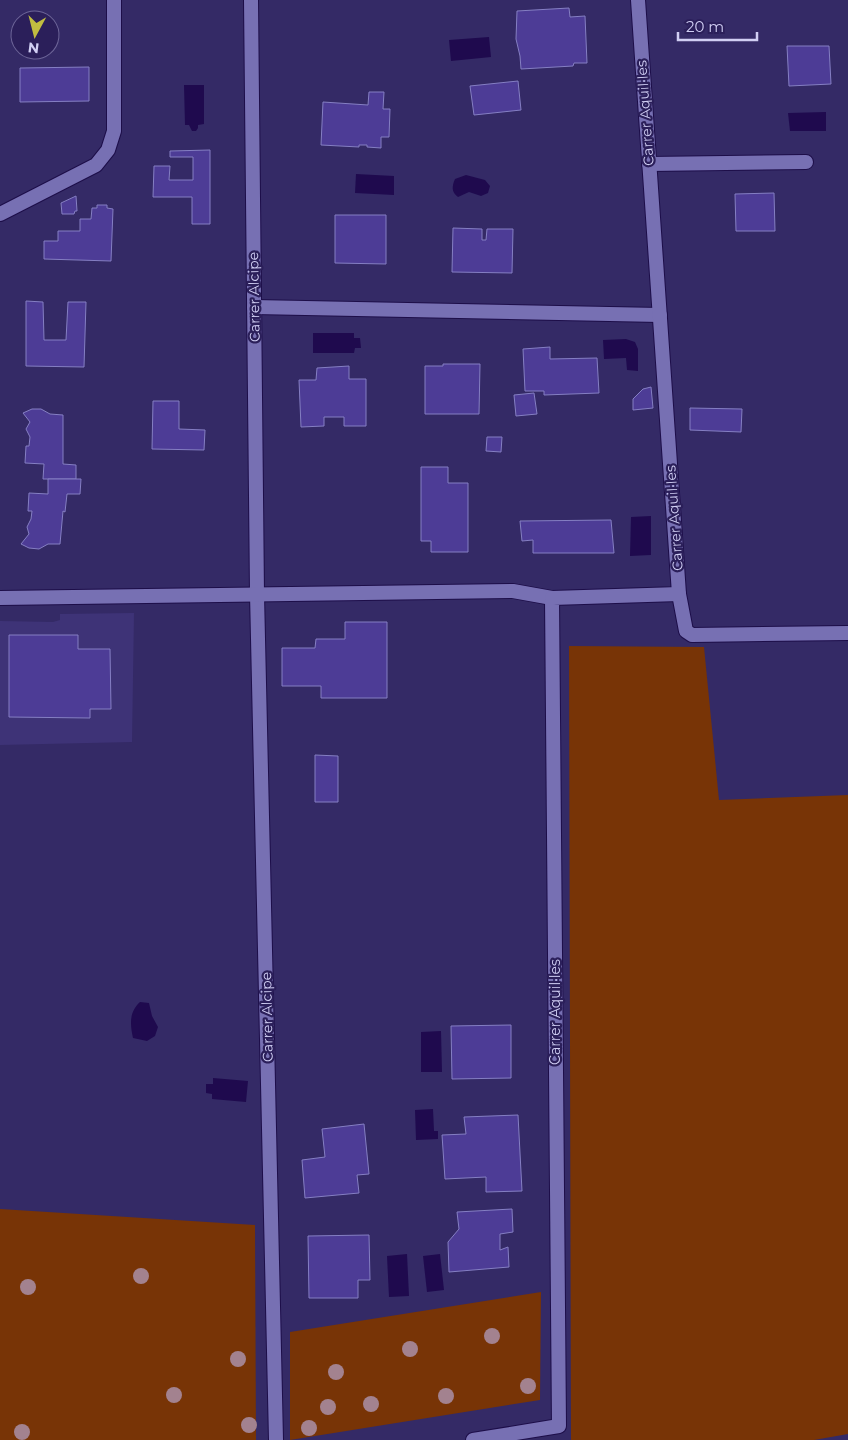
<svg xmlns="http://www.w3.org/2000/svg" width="848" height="1440" viewBox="0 0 848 1440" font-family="Montserrat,sans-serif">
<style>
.built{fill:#3e3377}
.green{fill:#783406}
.water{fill:#1f0a4e}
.building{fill:#4d3c96;stroke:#857fc3}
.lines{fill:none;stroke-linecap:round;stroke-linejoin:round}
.service-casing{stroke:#1d0e49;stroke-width:16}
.minor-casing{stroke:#1d0e49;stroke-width:16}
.service{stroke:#7770b3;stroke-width:14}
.minor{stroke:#7770b3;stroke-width:14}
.tree{fill:#a3828f}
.labels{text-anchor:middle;stroke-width:4.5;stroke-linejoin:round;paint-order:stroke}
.street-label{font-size:14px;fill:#d1cff4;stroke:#2b1f5a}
</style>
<rect width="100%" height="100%" fill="#342a66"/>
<!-- built -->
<path class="built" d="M134,613l-2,129 -132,3v-124l53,1 7,-2v-6z"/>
<!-- green -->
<g class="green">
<path d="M569,646l135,1 15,153 129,-5v639l-34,6h-243z"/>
<path d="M0,1209l255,16 1,215h-256z"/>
<path d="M541,1292l-1,108 -250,40v-108z"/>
</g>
<!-- water -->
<g class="water">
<path d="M489,37l2,20 -40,4 -2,-21z"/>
<path d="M184,85h20v39l-6,1v3l-2,3h-4l-3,-6h-4z"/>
<path d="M826,112v19h-36l-2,-18z"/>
<path d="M356,174l38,2v19l-39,-2z"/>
<path d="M466,175l19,5 5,6 -2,7 -7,3 -12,-4 -11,5c-7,-5 -6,-11 -3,-18z"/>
<path d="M313,333h41v5h6l1,10h-6l-1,5h-41z"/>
<path d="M626,339l9,3 3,7v22l-11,-1 -1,-12 -22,1 -1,-19z"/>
<path d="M651,516v39l-21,1 1,-39z"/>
<path d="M140,1002l9,1 3,13 6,11 -3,9 -8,5 -14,-3c-3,-14 -4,-26 7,-36z"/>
<path d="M441,1031l1,41h-21v-40z"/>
<path d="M213,1078l35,3 -2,21 -34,-3v-5l-6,-1v-9h7z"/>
<path d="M433,1109l1,22h4v8l-22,1 -1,-30z"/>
<path d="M407,1254l2,42 -20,1 -2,-41z"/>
<path d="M440,1254l4,36 -17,2 -4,-36z"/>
</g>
<!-- building -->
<g class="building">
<path d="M569,8l1,9 15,-1 2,47h-13l-1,3 -52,3 -1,-13 -4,-17 1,-28z"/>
<path d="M787,46h42l2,38 -42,2z"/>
<path d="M89,67v34l-69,1v-34z"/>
<path d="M518,81l3,29 -47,5 -4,-29z"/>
<path d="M369,92h15l-1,17h7l-1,28h-8v11l-14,-1v-2h-8v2l-38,-2 2,-43 45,3z"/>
<path d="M210,150v74h-18v-27h-39l1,-31h16l-1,14h24v-23h-23v-6z"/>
<path d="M774,193l1,38h-39l-1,-37z"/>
<path d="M76,196l1,15h-2l-1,3h-12l-1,-11z"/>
<path d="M97,205h10v3l6,1 -2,52 -67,-2v-18h14v-10h22v-12h11l1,-11h5z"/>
<path d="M335,215h51v49l-51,-1z"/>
<path d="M453,228l29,1v11h4l1,-11h26l-1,44 -60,-1z"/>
<path d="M26,301l17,1 1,38h22l2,-38h18l-2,65 -58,-1z"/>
<path d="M550,347v12l47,-1 2,35 -55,2v-4h-19l-2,-42z"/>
<path d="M443,364h37l-1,50h-54v-48h18z"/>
<path d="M349,366v13h17v47h-22v-9h-20v9l-23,1 -2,-47h17l1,-12z"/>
<path d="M651,387l2,21 -20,2v-11l10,-10z"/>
<path d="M534,393l3,21 -21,2 -2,-21z"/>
<path d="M153,401h26v28l26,1 -1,20 -52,-1z"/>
<path d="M690,408l52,1 -1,23 -51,-2z"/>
<path d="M32,409h9l9,5 13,1v49l13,1v14h-33l1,-15 -19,-1 1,-17h3l1,-9 -4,-8 4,-7 -7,-9z"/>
<path d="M487,437h15l-1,15 -15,-1z"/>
<path d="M421,467h27v16h20v69h-37v-11h-10z"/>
<path d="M48,479h33l-1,15h-13l-2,18 -2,-1 -3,33h-12l-9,5 -10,-1 -8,-4 8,-10 -2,-7 4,-8 1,-8h-4l1,-18 19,1z"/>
<path d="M611,520l3,33h-81v-13l-11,1 -2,-20z"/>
<path d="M345,622h42v76h-66v-12h-39v-38h33l1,-9h29z"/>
<path d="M9,635h69v14h32l1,60h-21v9l-81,-1z"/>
<path d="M315,755l23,1v46h-23z"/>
<path d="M511,1025v53l-59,1 -1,-53z"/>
<path d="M518,1115l4,76 -36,1v-15l-41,2 -3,-44 24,-1 -2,-17z"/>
<path d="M364,1124l5,50 -12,1 2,18 -54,5 -3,-38 23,-3 -3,-28z"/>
<path d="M512,1209l1,23 -13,2v16l8,-3 1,20 -60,5 -1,-30 11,-13 -2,-17z"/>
<path d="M369,1235l1,45h-12v18h-49l-1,-62z"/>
</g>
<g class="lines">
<!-- service casing -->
<g class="service-casing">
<g id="service">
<path d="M649,164l157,-2"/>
<path d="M0,214l96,-49 12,-15 6,-19v-131"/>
<path d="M679,594l7,37 6,4 156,-2"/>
</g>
</g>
<!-- minor casing -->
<g class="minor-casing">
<g id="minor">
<path d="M251,0l6,594 19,846"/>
<path d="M254,307l406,8"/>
<path d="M0,598l513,-7 39,7"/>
<path d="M473,1440l86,-14 -7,-828 127,-4 -41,-594"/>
</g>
</g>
<!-- service -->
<use href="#service" class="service"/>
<!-- minor -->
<use href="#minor" class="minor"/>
</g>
<!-- trees -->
<g class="tree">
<circle cx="141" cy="1276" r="8"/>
<circle cx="28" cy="1287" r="8"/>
<circle cx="492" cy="1336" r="8"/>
<circle cx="410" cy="1349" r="8"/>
<circle cx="238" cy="1359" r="8"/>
<circle cx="336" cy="1372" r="8"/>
<circle cx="528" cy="1386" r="8"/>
<circle cx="174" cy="1395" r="8"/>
<circle cx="446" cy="1396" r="8"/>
<circle cx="371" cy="1404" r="8"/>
<circle cx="328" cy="1407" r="8"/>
<circle cx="249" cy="1425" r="8"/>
<circle cx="309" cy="1428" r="8"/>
<circle cx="22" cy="1432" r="8"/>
</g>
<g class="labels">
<!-- street labels -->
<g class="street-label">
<text transform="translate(645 113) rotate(-94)" y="5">Carrer Aquil·les</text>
<text transform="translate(254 297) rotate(-91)" y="5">Carrer Alcipe</text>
<text transform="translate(674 518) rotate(-94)" y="5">Carrer Aquil·les</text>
<text transform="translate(555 1012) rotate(-90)" y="5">Carrer Aquil·les</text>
<text transform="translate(267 1017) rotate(-91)" y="5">Carrer Alcipe</text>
</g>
</g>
<!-- north arrow -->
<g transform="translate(35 35) rotate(187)"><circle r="24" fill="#2b1f5a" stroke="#6d6598"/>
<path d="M0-4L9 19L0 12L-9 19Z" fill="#c1bd40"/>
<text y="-8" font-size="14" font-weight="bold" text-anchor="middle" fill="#d1cff4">N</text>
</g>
<!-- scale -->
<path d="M678 32v8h79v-8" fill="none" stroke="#d1cff4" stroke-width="2.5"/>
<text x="686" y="32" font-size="15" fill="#d1cff4" stroke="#2b1f5a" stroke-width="4" paint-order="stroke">20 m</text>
</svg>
